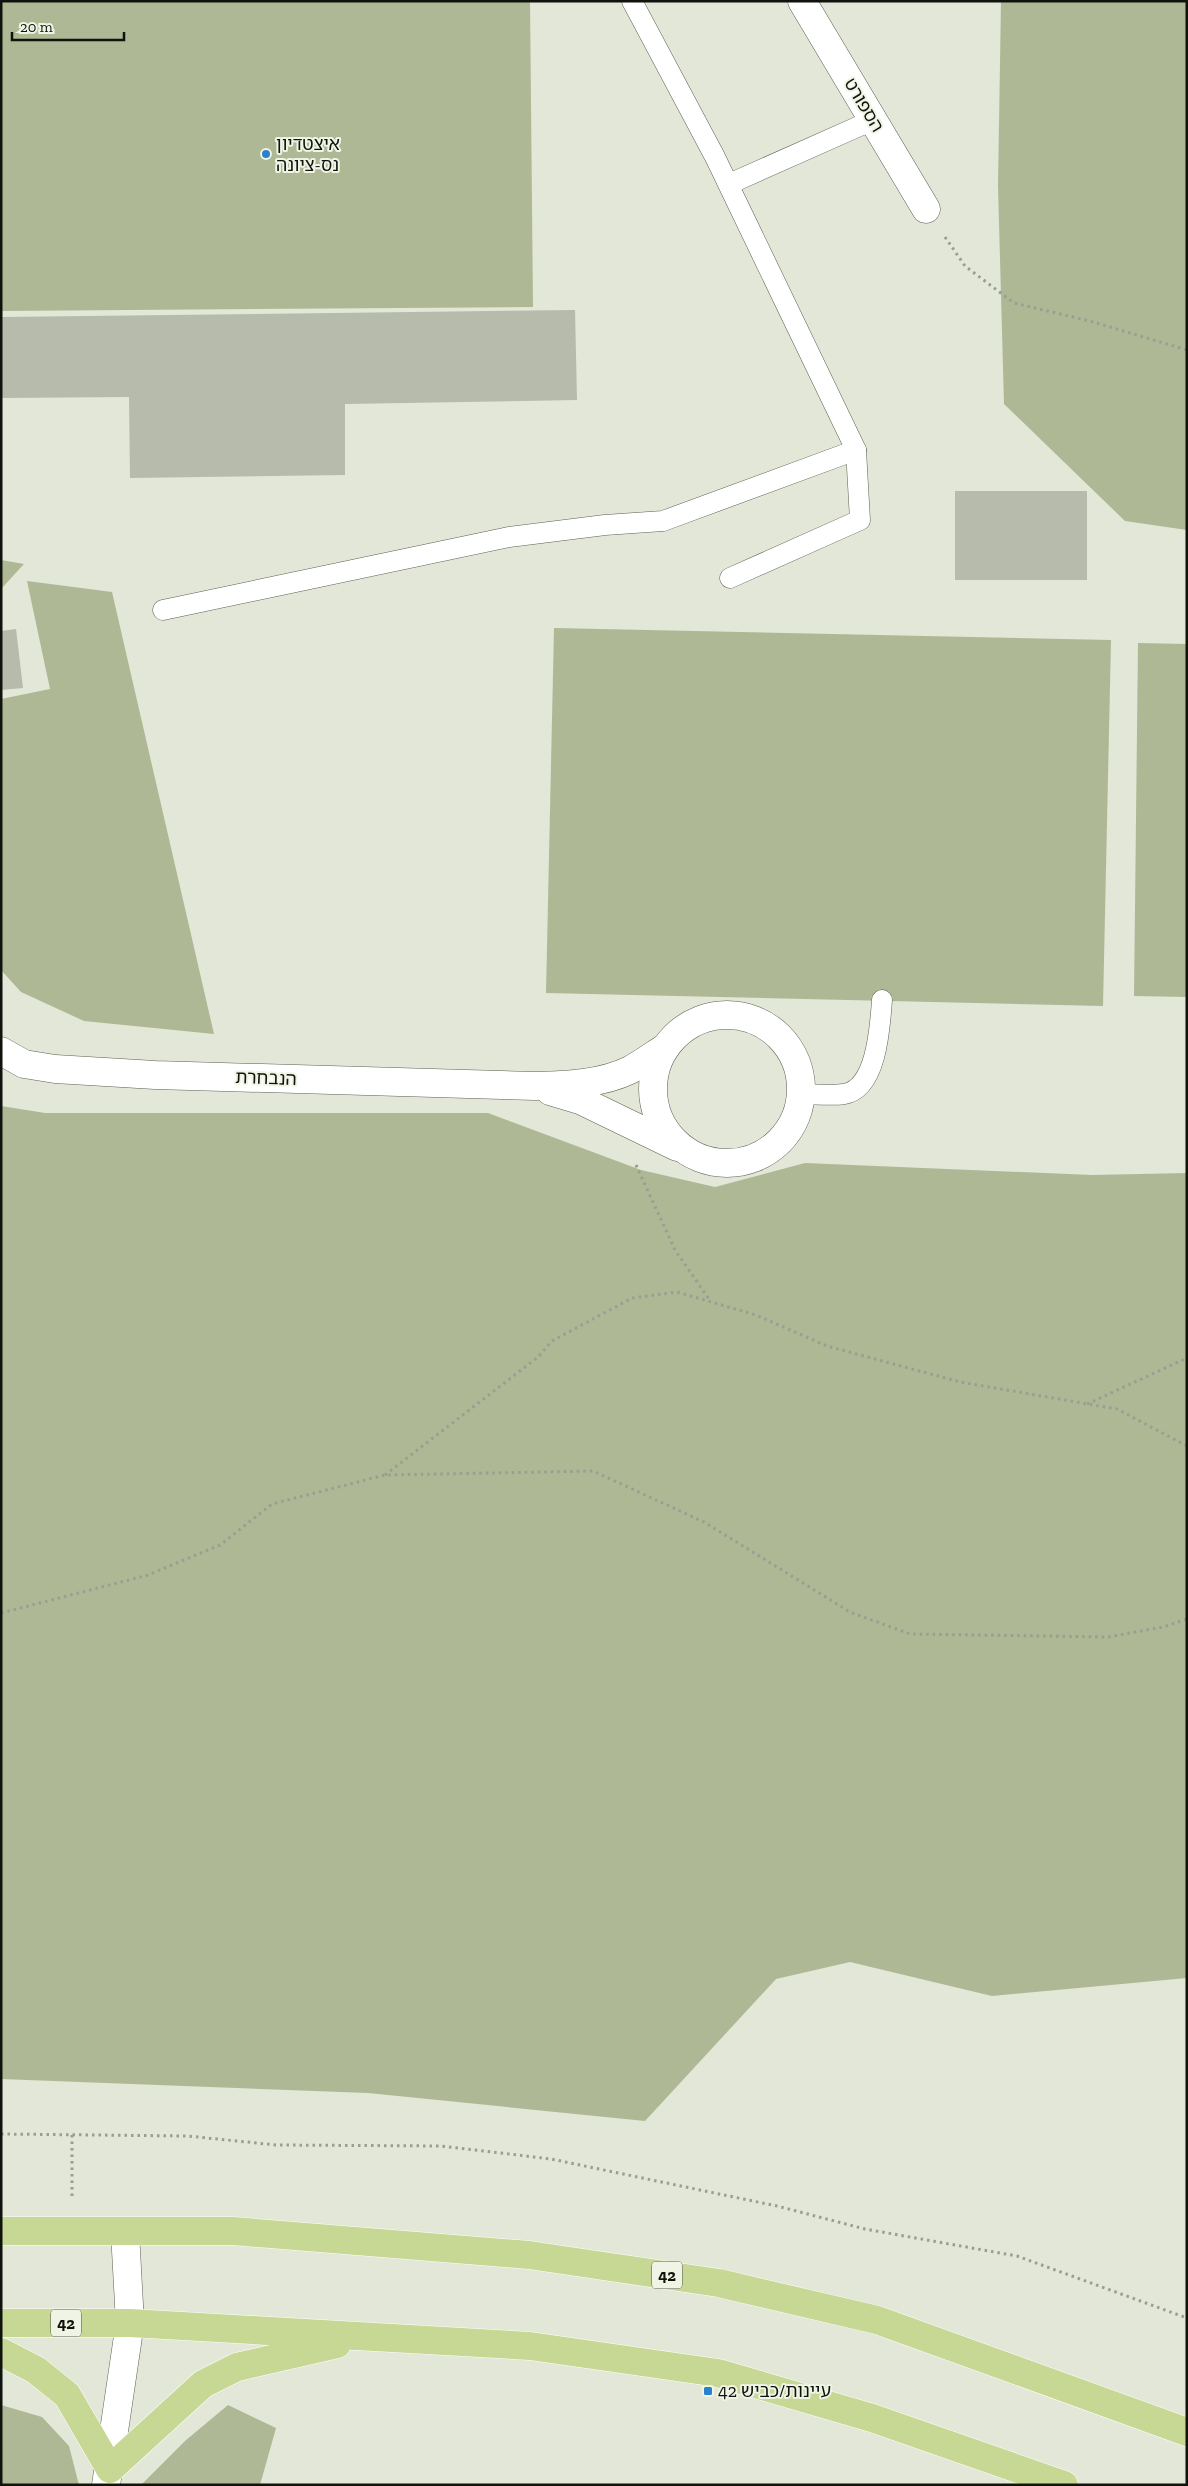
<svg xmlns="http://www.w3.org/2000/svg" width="1188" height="2486" viewBox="0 0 1188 2486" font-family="'Zilla Slab','Noto Sans Hebrew',serif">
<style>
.green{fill:#aeb895}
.building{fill:#b6bbab}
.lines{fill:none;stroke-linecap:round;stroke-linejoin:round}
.service-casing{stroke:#5c6053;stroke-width:21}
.minor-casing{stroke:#5c6053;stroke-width:29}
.tertiary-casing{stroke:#5c6053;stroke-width:29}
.trunk-casing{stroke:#fff;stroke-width:29}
.path{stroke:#9a9e92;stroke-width:3;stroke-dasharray:2.5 4;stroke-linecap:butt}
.service{stroke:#fff;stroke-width:20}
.minor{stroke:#fff;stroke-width:28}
.tertiary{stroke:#fff;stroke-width:28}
.trunk{stroke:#c7d794;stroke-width:28}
.poi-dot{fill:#2981cf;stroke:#eff4e4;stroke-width:2}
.labels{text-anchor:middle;stroke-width:4;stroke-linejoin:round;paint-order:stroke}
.shield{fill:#eff4e4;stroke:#53564d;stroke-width:1}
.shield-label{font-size:16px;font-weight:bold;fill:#10120c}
.street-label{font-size:18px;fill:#10120c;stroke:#eff4e4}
.poi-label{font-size:18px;fill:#10120c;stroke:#eff4e4;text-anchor:start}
</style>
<rect width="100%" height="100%" fill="#e2e7d7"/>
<!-- green -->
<g class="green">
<path d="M1,1h529l3,306 -532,4z"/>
<path d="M1001,1h186v529l-62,-9 -121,-117 -6,-218z"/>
<path d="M1,560l23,4 -23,25z"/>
<path d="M27,581l85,11 102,442 -130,-13 -63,-29 -20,-22v-271l49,-10z"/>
<path d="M554,628l557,12 -8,366 -557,-13z"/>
<path d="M1138,643l49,1v353l-53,-1z"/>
<path d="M1,1106l44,7h443l153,57 74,17 90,-24 287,12 95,-2v805l-195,18 -142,-34 -74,17 -131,142 -277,-28 -367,-14z"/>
<path d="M1,2405l41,12 27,29 10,39h-78z"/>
<path d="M228,2405l48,23 -16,57h-119l44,-44z"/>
</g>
<!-- building -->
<g class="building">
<path d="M575,310l2,90 -232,4v71l-215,3 -1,-81 -128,1v-81z"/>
<rect x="955" y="491" width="132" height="89"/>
<path d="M16,629l7,59 -22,2v-59z"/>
</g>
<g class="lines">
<!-- service casing -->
<g class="service-casing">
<g id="service">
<path d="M729,184l144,-64"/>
<path d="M730,578l130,-58 -4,-70"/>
<path d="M163,610l346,-73 96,-12 58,-4 193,-71 -141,-293 -83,-156"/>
<path d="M802,1094c13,0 29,2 42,0 33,-5 36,-68 38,-94"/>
</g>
</g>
<!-- minor casing -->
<g class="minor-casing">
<g id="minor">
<path d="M802,1l124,208"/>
<circle cx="727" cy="1089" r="74"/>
<path d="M1,1051l23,13 31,5 100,6 380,11c32,-1 66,-2 95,-16 13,-7 25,-16 36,-23"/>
<path d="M550,1091l30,9 97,47"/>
</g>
</g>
<!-- tertiary casing -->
<g class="tertiary-casing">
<path id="tertiary" d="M106,2485l24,-162 -5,-91"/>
</g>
<!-- trunk casing -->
<g class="trunk-casing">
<g id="trunk">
<path d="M1,2231h232l296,24 190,28 158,37 310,112"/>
<path d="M1,2323h129l400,23 188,27 154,45 192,67"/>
<path d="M1,2352l35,18 31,25 43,74 93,-85 34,-17 100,-23"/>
</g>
</g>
<!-- path -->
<g class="path">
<path d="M945,237l20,29 49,37 76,18 97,29"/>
<path d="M636,1165l39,85 34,49"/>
<path d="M1087,1404l100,-46"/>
<path d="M385,1475l153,-118 14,-16 80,-43 45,-6 79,23 71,31 133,36 157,27 70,37"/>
<path d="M1,1613l147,-38 72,-30 52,-41 113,-29 208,-4 111,51 146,90 60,22 198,3 55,-10 24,-8"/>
<path d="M1,2134l187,2 88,9 165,1 110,13 226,47 88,23 152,27 170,62"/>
<path d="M72,2135v63"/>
</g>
<!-- service -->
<use href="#service" class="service"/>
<!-- minor -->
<use href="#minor" class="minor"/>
<!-- tertiary -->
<use href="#tertiary" class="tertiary"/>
<!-- trunk -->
<use href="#trunk" class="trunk"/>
</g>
<!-- markers -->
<g class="poi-dot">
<circle cx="266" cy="154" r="5"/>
<rect x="703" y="2386" width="10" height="10" rx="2.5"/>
</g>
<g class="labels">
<!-- shield labels -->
<g class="shield">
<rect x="652" y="2261.5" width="30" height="27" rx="4"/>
<rect x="51" y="2309.5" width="30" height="27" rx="4"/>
</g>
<g class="shield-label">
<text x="667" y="2281">42</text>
<text x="66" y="2329">42</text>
</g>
<!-- street labels -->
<g class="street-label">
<text transform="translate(864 105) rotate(59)" y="6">הספורט</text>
<text transform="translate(266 1078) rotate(2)" y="6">הנבחרת</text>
</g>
<!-- poi labels -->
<g class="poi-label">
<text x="276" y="150">איצטדיון<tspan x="276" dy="21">נס-ציונה</tspan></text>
<text x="718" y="2397">עיינות/כביש 42</text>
</g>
</g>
<!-- border -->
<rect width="1188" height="2486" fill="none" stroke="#10120c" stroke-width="5"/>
<!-- scale -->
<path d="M12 32v8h112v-8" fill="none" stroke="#10120c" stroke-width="2.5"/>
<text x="20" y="32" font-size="15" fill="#10120c" stroke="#eff4e4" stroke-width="4" paint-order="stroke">20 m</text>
</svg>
